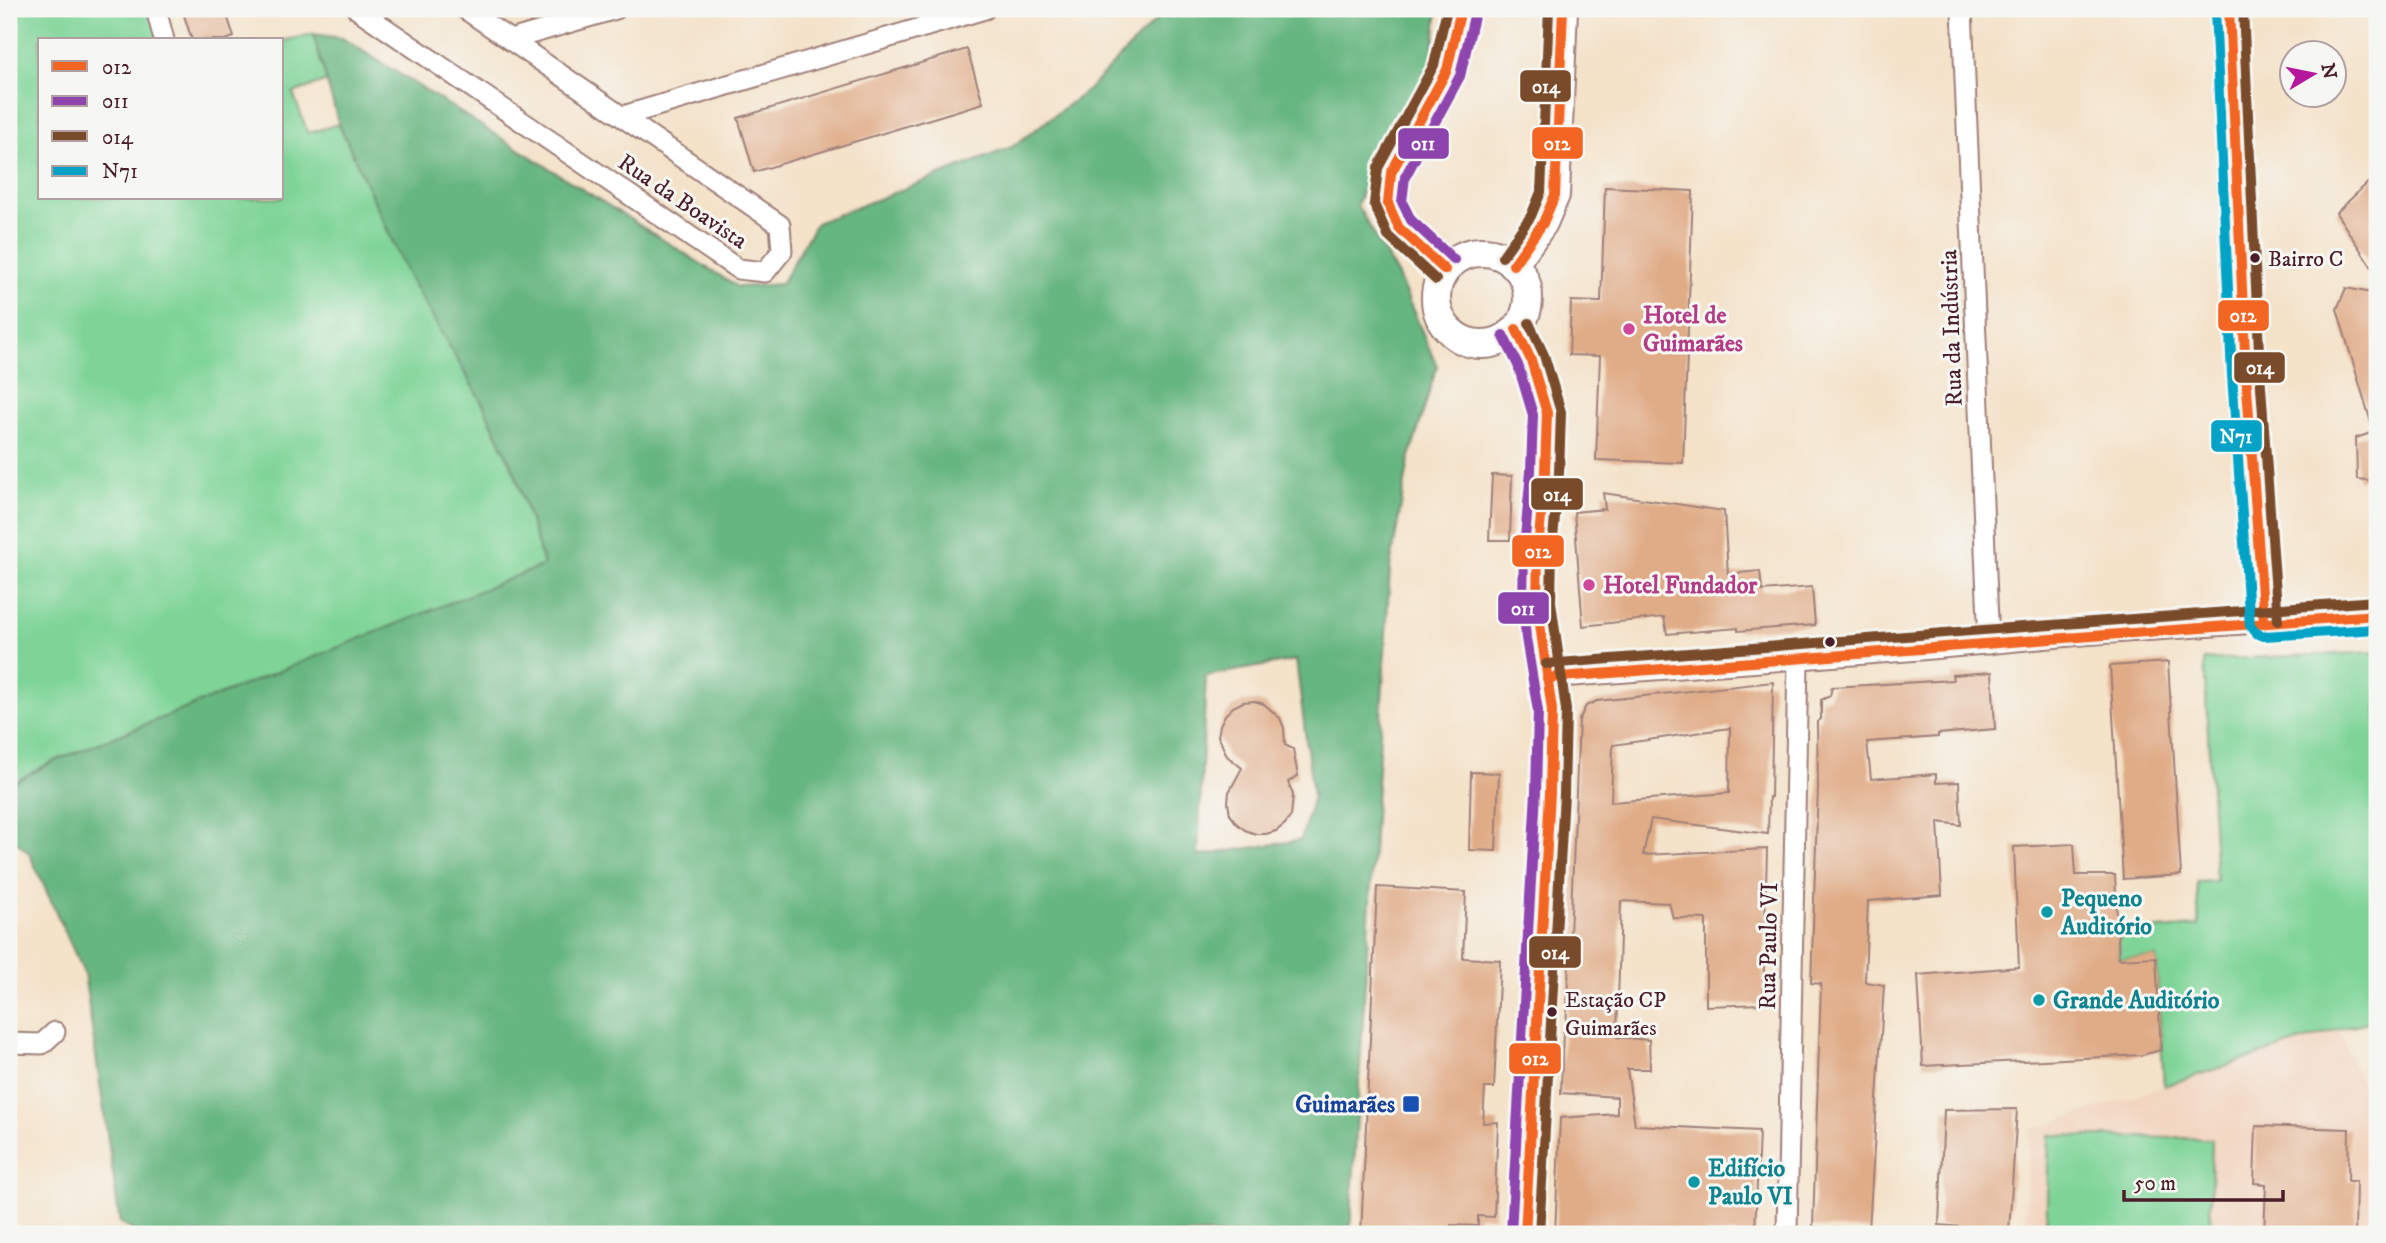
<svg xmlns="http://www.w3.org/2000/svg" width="2386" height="1243" viewBox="0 0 2386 1243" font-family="'IM FELL DW Pica',serif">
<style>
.built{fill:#f2d4be}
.green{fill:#7ed497;stroke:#647a61;stroke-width:2}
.forest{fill:#66b680;stroke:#586a56;stroke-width:2;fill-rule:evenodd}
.building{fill:#e0ac87;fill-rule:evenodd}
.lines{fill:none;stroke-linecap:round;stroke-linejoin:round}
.street-casing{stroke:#9f807a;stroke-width:23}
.secondary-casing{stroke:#9f807a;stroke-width:32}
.street{stroke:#fff;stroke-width:19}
.secondary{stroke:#fff;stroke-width:28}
.bus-1-casing{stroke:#f6f6f2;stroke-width:16}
.bus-2-casing{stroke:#f6f6f2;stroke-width:16}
.bus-3-casing{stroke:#f6f6f2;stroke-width:16}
.bus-4-casing{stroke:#f6f6f2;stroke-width:16}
.bus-1{stroke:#f26522;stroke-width:10}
.bus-2{stroke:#8e44ad;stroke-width:10}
.bus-3{stroke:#7a4b2a;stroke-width:10}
.bus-4{stroke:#04a2c6;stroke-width:10}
.bus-dot{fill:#4a1f2b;stroke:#f6f6f2;stroke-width:2.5}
.hotel-dot{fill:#d1479c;stroke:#f6f6f2;stroke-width:2.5}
.culture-dot{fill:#0f9aa8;stroke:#f6f6f2;stroke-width:2.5}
.transit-dot{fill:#1a4fb4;stroke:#f6f6f2;stroke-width:2.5}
.labels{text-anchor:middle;stroke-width:6;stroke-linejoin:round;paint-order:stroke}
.bus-label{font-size:22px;fill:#4a1f2b;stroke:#f6f6f2;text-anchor:start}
.street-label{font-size:24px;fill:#4a1f2b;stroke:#f6f6f2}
.hotel-label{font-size:24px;font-weight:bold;fill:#b23c85;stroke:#f6f6f2;text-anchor:start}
.culture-label{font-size:24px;font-weight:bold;fill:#0d838f;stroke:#f6f6f2;text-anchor:start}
.transit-label{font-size:24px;font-weight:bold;fill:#164399;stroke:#f6f6f2;text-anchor:end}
.line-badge{stroke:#f6f6f2;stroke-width:2.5}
.badge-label{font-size:19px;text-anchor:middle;font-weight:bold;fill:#fff}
</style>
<rect width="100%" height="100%" fill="#f6f6f2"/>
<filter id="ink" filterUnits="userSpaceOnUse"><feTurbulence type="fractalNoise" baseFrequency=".0143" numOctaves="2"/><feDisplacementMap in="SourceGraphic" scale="14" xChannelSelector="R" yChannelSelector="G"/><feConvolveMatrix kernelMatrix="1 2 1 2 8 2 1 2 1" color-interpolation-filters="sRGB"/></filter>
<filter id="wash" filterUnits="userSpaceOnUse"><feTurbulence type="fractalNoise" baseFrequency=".00686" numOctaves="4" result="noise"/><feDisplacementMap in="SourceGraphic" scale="28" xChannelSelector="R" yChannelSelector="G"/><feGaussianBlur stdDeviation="1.57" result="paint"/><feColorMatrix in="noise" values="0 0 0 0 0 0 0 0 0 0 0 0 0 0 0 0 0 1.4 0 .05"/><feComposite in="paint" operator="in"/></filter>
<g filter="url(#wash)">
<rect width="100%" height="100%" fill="#f4e2c9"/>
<!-- built -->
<path class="built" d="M2339,1029l29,70 9,46 -3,89h-350l6,-104z"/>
<!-- green -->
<g class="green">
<path d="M9,9h153l10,31h-132v158h242v-157l31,-7 14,47 -34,12 15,40 31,-9 68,149 77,133 31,67 29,92 -492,197 -43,23z"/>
<path d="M2377,652v368l-38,9 -175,57 -8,-129 -37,2 -1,-27 81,-6 -2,-44 19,-1 -12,-221z"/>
<path d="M2049,1135l163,4 -2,95h-164z"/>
</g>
<!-- forest -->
<path class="forest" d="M1167,9h271l-7,63 -54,82 -20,51 41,71 39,90 -28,94 -19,108 -40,666h-1211l-19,-11 -36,-250 -55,-120 -20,-18v-50l43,-23 492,-197 -29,-92 -31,-67 -77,-133 -68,-149 -26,-90 29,4 396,249 43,-3 35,-61 196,-76 76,-57zM1296,660l17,136 -12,44 -103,16 8,-180z"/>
<g id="blocks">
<!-- building -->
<g class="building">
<path d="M182,9h43l9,28 -9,3h-33z"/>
<path d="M967,49l16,54 -229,69 -16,-54z"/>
<path d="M2377,174v101l-41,-62z"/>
<path d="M1605,187l88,4 -10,272 -87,-3 4,-104 -31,-1 2,-54 30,1z"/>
<path d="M2346,288l31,6v135h-4l-36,-120z"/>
<path d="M2377,431v50l-20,-2 -1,-41z"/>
<path d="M1492,475l20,1 -2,64h-21z"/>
<path d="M1603,493l121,18 4,63 32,-3 2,20 50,-4 3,38 -77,6v-3l-71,6 -3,-17 -81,9 -9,-114 31,-3z"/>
<path d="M2168,662l13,213 -58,4 -13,-213z"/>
<path d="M1992,672l3,57 -57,5v3l-71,5 4,37 65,-5v9l23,-1 2,43 -23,-3 4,73 -74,6 -3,81 19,3 -15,245 -56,-3 8,-243 -10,-1 7,-195 -1,-66 4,-3v-19l9,-4 2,-9 121,-7 -1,-5z"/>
<path d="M1773,682l-2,115h-2l-1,37 -117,-15 -8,36 124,-6 -4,155 -57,2v-87l-33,-1 -4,-15 -48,-2 -4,136 32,3 1,29h-23l8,56 124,6 -4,103h-200l5,-116 57,-4v-17l-56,-4 2,-61h3l13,-312 7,-14 11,-5zM1730,728l-1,65 -118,9 2,-57z"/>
<path d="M1254,701l10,3 16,14 4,10 1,17 8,4 5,27 -10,6 5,13 -2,21 -6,8 -9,7 -10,3h-10l-11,-4 -9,-7 -6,-9 -2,-11 1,-11 13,-24 -15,-12 -9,-20 2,-11 5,-10 8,-8 10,-5z"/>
<path d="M1471,772l28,1 -3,78 -27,-1z"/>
<path d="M2074,844l2,31h39l4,84 37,-2 5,93 -19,5 -219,11 -5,-91 101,-8 -5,-120z"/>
<path d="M1377,887l89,5 -3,66 37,2 -6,128h-9l-2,35 15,-1 -4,95 -16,-1v10l-27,-1 -1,9h-89z"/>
<path d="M2017,1109l-8,122 -70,-6 5,-115z"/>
<path d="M2256,1126l93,3 -1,52h8l-1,53h-91l2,-50 -12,-1z"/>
</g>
</g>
</g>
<g filter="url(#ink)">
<use href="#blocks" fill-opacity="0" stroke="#9f807a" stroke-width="2"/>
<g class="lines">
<!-- street casing -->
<g class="street-casing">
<g id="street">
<path d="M156,9l8,31"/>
<path d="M357,9l381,260 27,3 17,-21 -2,-26 -315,-216"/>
<path d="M1962,9l27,635"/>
<path d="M2229,9l17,365 18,248"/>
<path d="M510,40l106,-31"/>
<path d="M623,116l362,-107"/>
<path d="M1547,678l373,-28 162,-15 295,-20"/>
<path d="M9,1043l33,1 13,-12"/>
<path d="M1787,1234l11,-575"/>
</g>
</g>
<!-- secondary casing -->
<g class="secondary-casing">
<g id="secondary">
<circle cx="1482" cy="298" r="46"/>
<path d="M1513,265l30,-42 12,-28 8,-186"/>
<path d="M1445,270l-46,-42 -11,-24 3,-31 56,-103 14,-61"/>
<path d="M1516,329l15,31 16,53 -2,59 -7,77 -1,54 3,33 12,74 -2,83 -25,441"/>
</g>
</g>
<!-- street -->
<use href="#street" class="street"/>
<!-- secondary -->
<use href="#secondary" class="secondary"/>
<!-- bus-1 casing -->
<g class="bus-1-casing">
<g id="bus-1">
<path d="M2229,9l17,365 18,248"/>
<path d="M1513,265l30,-42 12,-28 8,-186"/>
<path d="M1445,270l-46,-42 -11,-24 3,-31 56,-103 14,-61"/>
<path d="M1516,329l15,31 16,53 -2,59 -7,77 -1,54 15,107 -2,83 -25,441"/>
<path d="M1547,678c277,-21 553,-44 830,-63"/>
</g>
</g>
<!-- bus-2 casing -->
<g class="bus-2-casing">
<g id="bus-2">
<path d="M1454,260l-43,-40 -9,-18 3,-25 55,-101 15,-64"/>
<path d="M1503,335l15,30 15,50 -2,56 -7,78 -1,54 3,35 12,73 -2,81 -25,441"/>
</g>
</g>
<!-- bus-3 casing -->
<g class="bus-3-casing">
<g id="bus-3">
<path d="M2243,9l17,364 18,248"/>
<path d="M1502,257l29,-41 10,-24 8,-183"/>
<path d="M1436,280l-48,-44 -14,-32 4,-36 56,-103 13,-56"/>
<path d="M1529,323l15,32 17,57 -2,61 -7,77 -1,52 15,108 -2,84 -25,440"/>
<path d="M1546,664c277,-21 553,-44 830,-63"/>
</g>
</g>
<!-- bus-4 casing -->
<g class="bus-4-casing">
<path id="bus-4" d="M2215,10l17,365 18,251 6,7 8,3 113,-7"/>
</g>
<!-- bus-1 -->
<use href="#bus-1" class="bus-1"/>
<!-- bus-2 -->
<use href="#bus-2" class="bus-2"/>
<!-- bus-3 -->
<use href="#bus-3" class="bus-3"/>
<!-- bus-4 -->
<use href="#bus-4" class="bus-4"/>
</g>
</g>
<!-- markers -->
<g class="bus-dot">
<circle cx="2255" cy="258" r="6"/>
<circle cx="1830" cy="642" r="6"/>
<circle cx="1552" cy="1012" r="6"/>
</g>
<g class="hotel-dot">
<circle cx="1629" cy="329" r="7"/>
<circle cx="1589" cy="585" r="7"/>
</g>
<g class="culture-dot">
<circle cx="2047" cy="912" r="7"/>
<circle cx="2039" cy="1000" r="7"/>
<circle cx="1694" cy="1182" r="7"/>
</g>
<rect class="transit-dot" x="1402" y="1095" width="18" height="18" rx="3.5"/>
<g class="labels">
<!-- bus labels -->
<g class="bus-label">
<text x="2268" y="266">Bairro C</text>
<text x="1565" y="1007">Estação CP<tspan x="1565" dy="28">Guimarães</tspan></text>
</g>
<!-- street labels -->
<g class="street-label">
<text transform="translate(683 201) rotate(34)" y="8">Rua da Boavista</text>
<text transform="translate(1951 328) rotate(-92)" y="8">Rua da Indústria</text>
<text transform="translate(1768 946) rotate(-89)" y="8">Rua Paulo VI</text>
</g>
<!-- hotel labels -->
<g class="hotel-label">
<text x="1643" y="323">Hotel de<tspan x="1643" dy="28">Guimarães</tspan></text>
<text x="1603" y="593">Hotel Fundador</text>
</g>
<!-- culture labels -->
<g class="culture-label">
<text x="2061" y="906">Pequeno<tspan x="2061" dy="28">Auditório</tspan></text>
<text x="2053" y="1008">Grande Auditório</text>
<text x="1708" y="1176">Edifício<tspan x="1708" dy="28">Paulo VI</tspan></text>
</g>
<!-- transit labels -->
<g class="transit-label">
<text x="1395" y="1112">Guimarães</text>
</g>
</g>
<g class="line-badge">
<rect x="1519" y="69" width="53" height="34" rx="7" fill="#7a4b2a"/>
<rect x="1531" y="126" width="53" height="34" rx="7" fill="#f26522"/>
<rect x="1397" y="127" width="53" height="33" rx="7" fill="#8e44ad"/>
<rect x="2217" y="299" width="53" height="33" rx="7" fill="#f26522"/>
<rect x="2233" y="351" width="53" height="33" rx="7" fill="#7a4b2a"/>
<rect x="2210" y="419" width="53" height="34" rx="7" fill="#04a2c6"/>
<rect x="1530" y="477" width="54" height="34" rx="7" fill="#7a4b2a"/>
<rect x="1511" y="534" width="54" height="34" rx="7" fill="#f26522"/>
<rect x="1497" y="591" width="53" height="34" rx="7" fill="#8e44ad"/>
<rect x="1528" y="935" width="54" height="34" rx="7" fill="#7a4b2a"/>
<rect x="1508" y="1042" width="54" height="33" rx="7" fill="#f26522"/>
</g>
<g class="badge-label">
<text x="1546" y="93">014</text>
<text x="1557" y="150">012</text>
<text x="1423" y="150">011</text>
<text x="2243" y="322">012</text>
<text x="2260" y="374">014</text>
<text x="2236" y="443">N71</text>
<text x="1557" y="501">014</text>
<text x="1538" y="558">012</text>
<text x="1523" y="615">011</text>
<text x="1555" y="959">014</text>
<text x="1535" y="1065">012</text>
</g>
<!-- margin -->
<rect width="2386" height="1243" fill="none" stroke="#f6f6f2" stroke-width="35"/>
<!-- legend -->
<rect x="38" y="38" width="245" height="161" fill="#f6f6f2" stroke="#b1a0a2" stroke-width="2"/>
<rect x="52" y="61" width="35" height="10" fill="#f26522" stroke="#b1a0a2" stroke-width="2"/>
<text x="102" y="74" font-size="21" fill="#4a1f2b">012</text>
<rect x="52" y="96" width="35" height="10" fill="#8e44ad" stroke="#b1a0a2" stroke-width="2"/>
<text x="102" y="108" font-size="21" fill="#4a1f2b">011</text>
<rect x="52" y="131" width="35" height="10" fill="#7a4b2a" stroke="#b1a0a2" stroke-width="2"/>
<text x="102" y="144" font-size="21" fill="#4a1f2b">014</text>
<rect x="52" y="166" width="35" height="10" fill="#04a2c6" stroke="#b1a0a2" stroke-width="2"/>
<text x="102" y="178" font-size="21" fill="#4a1f2b">N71</text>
<!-- north arrow -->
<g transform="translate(2313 74) rotate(80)"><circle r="33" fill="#f6f6f2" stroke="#b1a0a2" stroke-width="2"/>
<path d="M0-5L12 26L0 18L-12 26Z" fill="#b5179e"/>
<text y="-10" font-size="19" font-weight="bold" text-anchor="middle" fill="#4a1f2b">N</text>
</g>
<!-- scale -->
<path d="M2124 1190v10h159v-10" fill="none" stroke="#4a1f2b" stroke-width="3.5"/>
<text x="2134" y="1190" font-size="21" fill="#4a1f2b" stroke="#f6f6f2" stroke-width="5" paint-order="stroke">50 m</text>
</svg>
